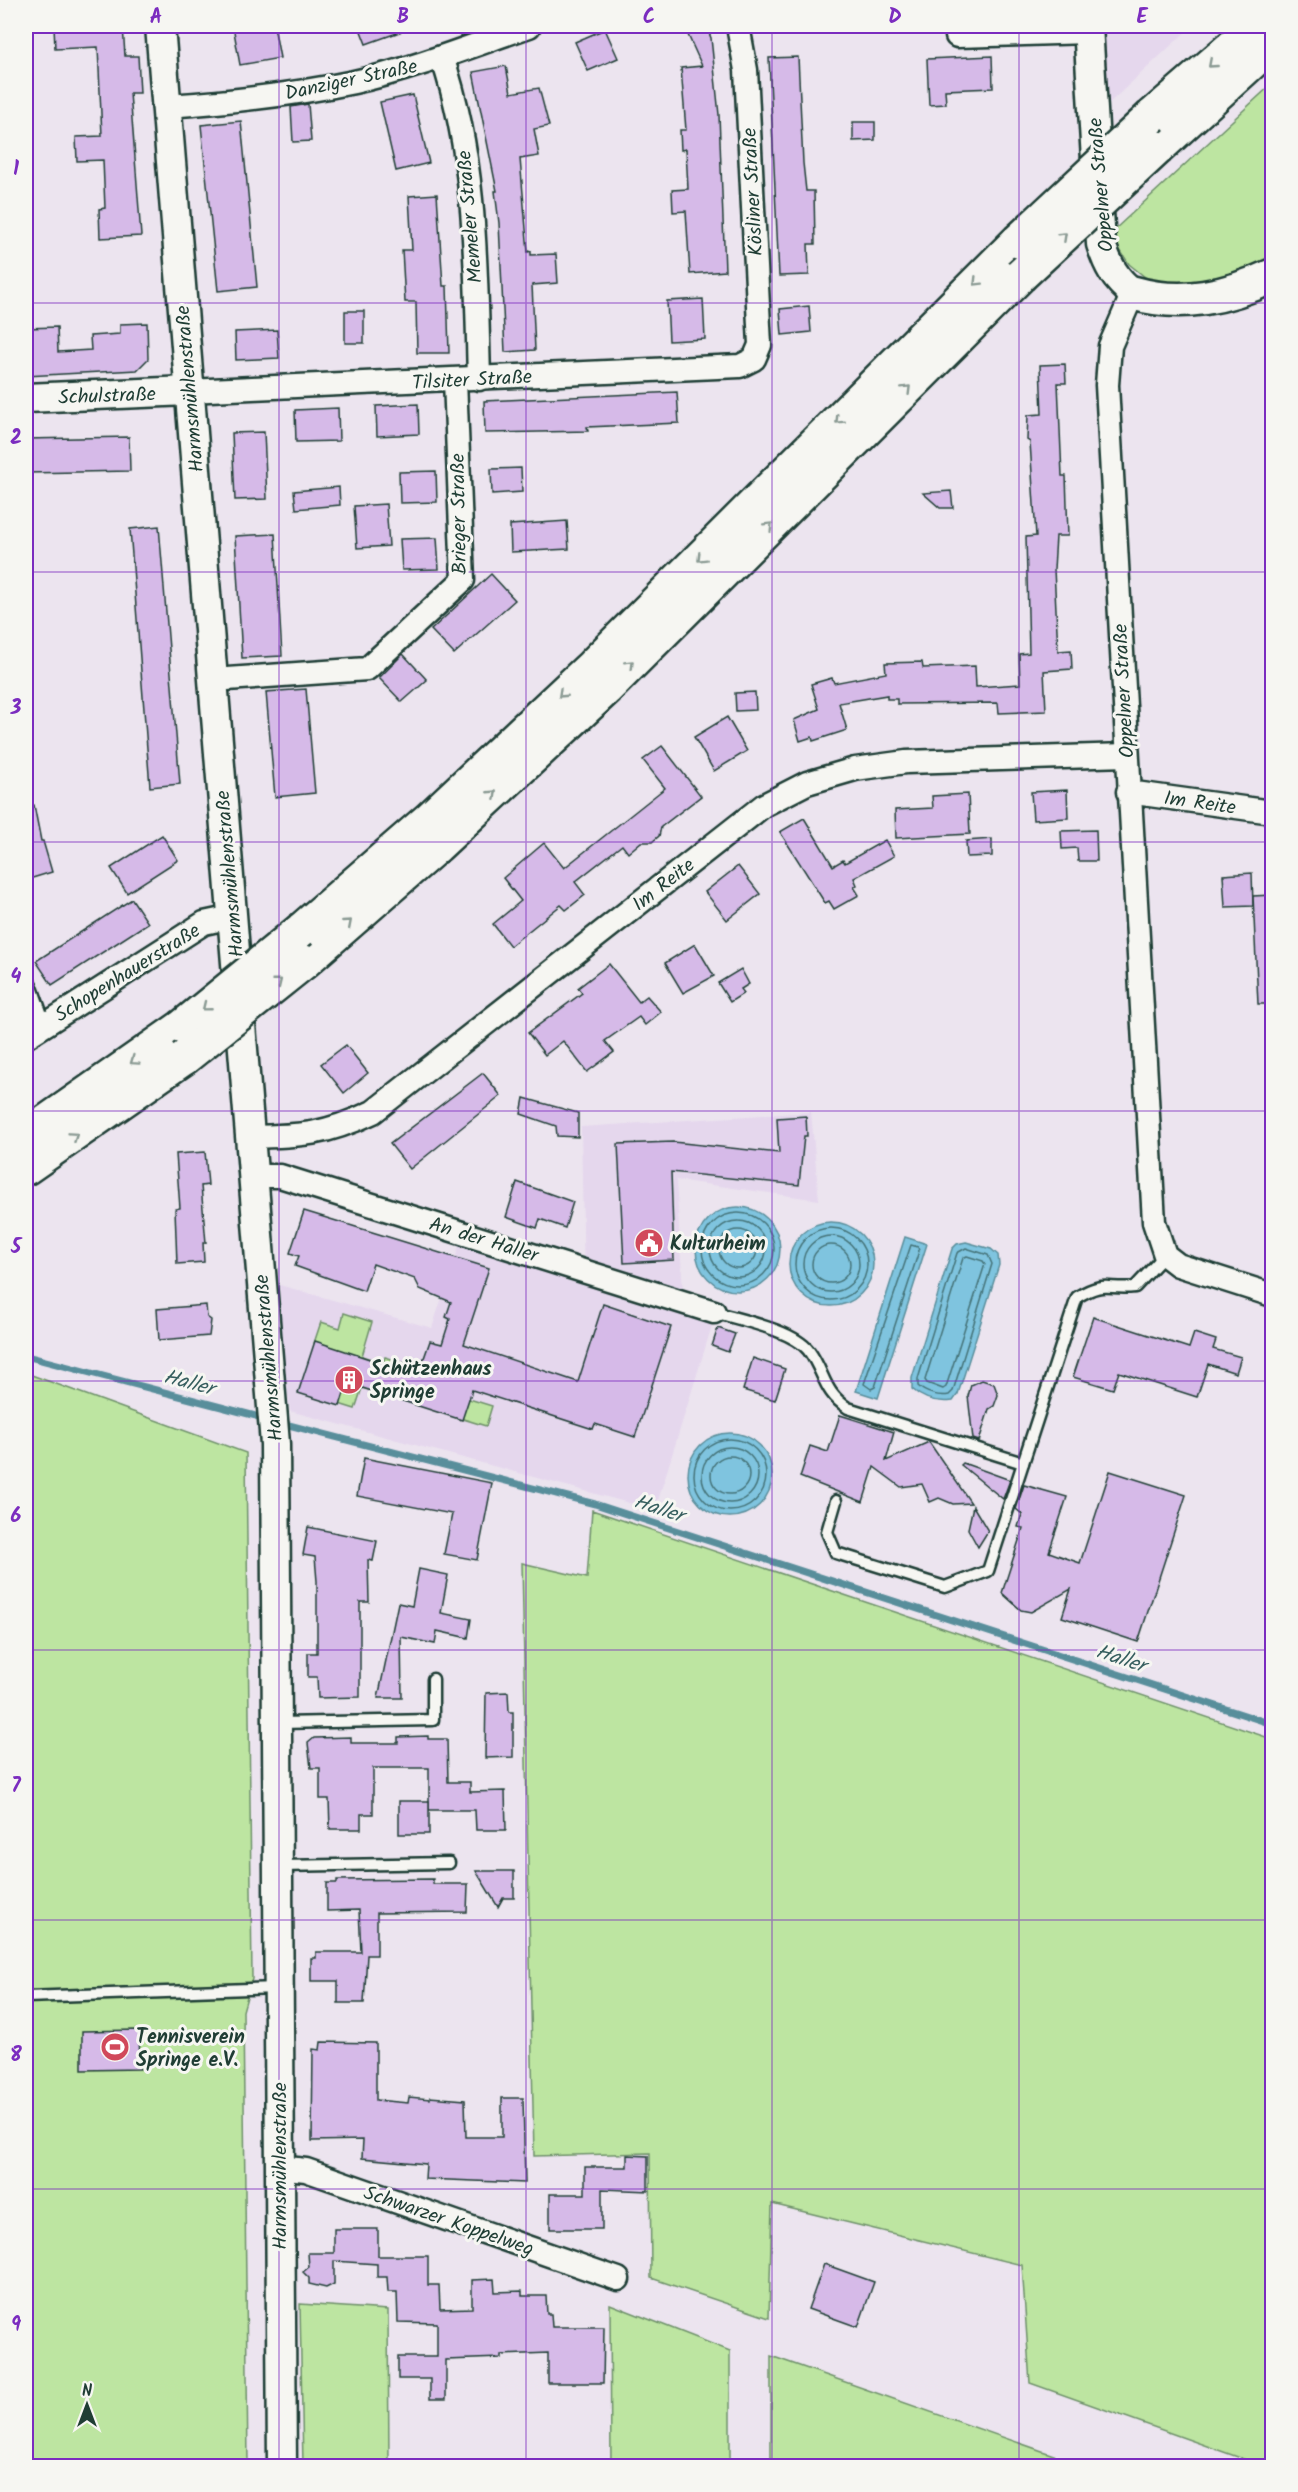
<svg xmlns="http://www.w3.org/2000/svg" width="1298" height="2492" viewBox="0 0 1298 2492" font-family="Kalam,sans-serif">
<style>
.built{fill:#e5d7ed}
.green{fill:#bde5a1;stroke:#6e916a;stroke-width:1.5}
.water{fill:#7fc4df;stroke:#598e9b;stroke-width:1.5}
.lines{fill:none;stroke-linecap:round;stroke-linejoin:round}
.shore{stroke:#457378;stroke-width:1.5}
.stream{stroke:#598e9b;stroke-width:7}
.building{fill:#d6bae8;stroke:#1f3d34;stroke-width:1.5}
.service-casing{stroke:#1f3d34;stroke-width:15}
.minor-casing{stroke:#1f3d34;stroke-width:27}
.tertiary-casing{stroke:#1f3d34;stroke-width:33}
.trunk-casing{stroke:#1f3d34;stroke-width:38}
.service{stroke:#f6f6f2;stroke-width:10}
.minor{stroke:#f6f6f2;stroke-width:22}
.tertiary{stroke:#f6f6f2;stroke-width:28}
.trunk{stroke:#f6f6f2;stroke-width:33}
.trunk-bridge-casing{stroke:#1f3d34;stroke-width:38;stroke-linecap:butt}
.trunk-bridge{stroke:#f6f6f2;stroke-width:33}
.oneway{stroke:#8a9a93}
.grid{fill:none;stroke:#7b2cbf;stroke-width:1.5;stroke-opacity:0.55}
.labels{text-anchor:middle;stroke-width:6;stroke-linejoin:round;paint-order:stroke}
.street-label{font-size:20px;fill:#1f3d34;stroke:#f6f6f2}
.poi-label{font-size:20px;font-weight:bold;fill:#1f3d34;stroke:#f6f6f2;text-anchor:start}
.water-label{font-size:21px;font-style:italic;fill:#375f5f;stroke:#f6f6f2}
.neatline{fill:none;stroke:#7b2cbf;stroke-width:2}
.grid-label{font-size:20px;text-anchor:middle;font-weight:bold;fill:#7b2cbf}
</style>
<rect width="100%" height="100%" fill="#ece4ef"/>
<filter id="ink" filterUnits="userSpaceOnUse"><feTurbulence type="fractalNoise" baseFrequency=".0167" numOctaves="2"/><feDisplacementMap in="SourceGraphic" scale="12" xChannelSelector="R" yChannelSelector="G"/><feConvolveMatrix kernelMatrix="1 2 1 2 8 2 1 2 1" color-interpolation-filters="sRGB"/></filter>
<g filter="url(#ink)">
<!-- built -->
<g class="built">
<path d="M1104,26h88l-87,81z"/>
<path d="M811,1112l8,88 -143,-20 7,111 36,12 -64,207 -365,-99 -14,-127 156,44 28,-85 124,39 -3,-155z"/>
</g>
<!-- green -->
<g class="green">
<path d="M1272,84v178l-48,20 -60,4 -19,-9 -16,-13 -11,-17 -4,-17z"/>
<path d="M344,1313l28,9 -10,34 21,7 2,-6 20,6 -4,15 91,28 -6,20 -124,-38 -7,21 -32,-10 15,-48 -24,-8 7,-21 19,6z"/>
<path d="M26,1373l220,80 6,526 -9,32 5,455h-222z"/>
<path d="M592,1510l680,229v727h-9l-233,-83 -8,-118 -250,-61 -3,114 -118,-40 -1,-125 -116,3 -12,-593 65,15z"/>
<path d="M300,2304l88,6 1,156h-86z"/>
<path d="M610,2304l120,47v115h-119z"/>
<path d="M771,2356l314,110h-314z"/>
</g>
<!-- water -->
<g class="water">
<circle cx="738" cy="1249" r="42"/>
<circle cx="831" cy="1264" r="42"/>
<path d="M905,1237l22,7 -49,154 -22,-7z"/>
<path d="M966,1242l25,7 7,6 1,10 -41,129 -5,7c-15,2 -30,-2 -41,-12v-11l40,-129 5,-5z"/>
<circle cx="730" cy="1475" r="42"/>
</g>
<g class="lines">
<!-- shore -->
<g class="shore">
<circle cx="738" cy="1249" r="36"/>
<circle cx="738" cy="1249" r="28"/>
<circle cx="831" cy="1264" r="36"/>
<circle cx="738" cy="1249" r="19"/>
<circle cx="831" cy="1264" r="28"/>
<circle cx="831" cy="1264" r="19"/>
<path d="M911,1245l7,2 1,4 -44,136 -4,2 -7,-5z"/>
<path d="M966,1248l22,7 4,9 -39,127 -4,4c-10,2 -24,-2 -31,-9v-7l39,-126z"/>
<path d="M967,1256l16,5 2,3 -39,123 -3,2 -16,-6 -2,-3 38,-122z"/>
<circle cx="730" cy="1475" r="36"/>
<circle cx="730" cy="1475" r="28"/>
<circle cx="730" cy="1475" r="19"/>
</g>
<!-- stream -->
<g class="stream">
<path d="M26,1356l241,63"/>
<path d="M281,1423l314,81 677,220"/>
</g>
</g>
<!-- building -->
<g class="building">
<path d="M54,26h69l2,30h13l2,37h-10l11,143 -41,2 -1,-29 6,-1 -2,-48 -26,1 -1,-24 26,-1 -4,-89 -43,2z"/>
<path d="M233,26h41l6,32 -40,7z"/>
<path d="M359,26h52v2l-45,16z"/>
<path d="M684,26h22l5,12 8,77 6,156 -35,3 -4,-63 -13,1 -1,-22 16,-1 -2,-40 -5,1 -1,-20h6l-5,-62 21,-2z"/>
<path d="M605,29l13,29 -30,13 -13,-29z"/>
<path d="M992,56l1,32 -48,2 1,14 -17,1 -2,-46z"/>
<path d="M798,57l5,106 3,28h8l1,53h-7l1,31 -30,1 -10,-218z"/>
<path d="M506,66l5,27 28,-5 10,38 -15,3 5,27 -19,3 8,93 3,-1v4l25,-1 2,29 -26,2 3,65 -30,2 -6,-129 -4,-32h2l-24,-119z"/>
<path d="M413,95l16,68 -33,8 -16,-69z"/>
<path d="M308,104l3,37 -18,1 -2,-35z"/>
<path d="M241,121l16,166 -39,4 -17,-166z"/>
<path d="M853,122h22v18l-22,1z"/>
<path d="M437,194l6,92h4l2,67h-32l-1,-51h-11l-3,-52h10l-3,-54z"/>
<path d="M703,299l2,40 -36,2 -2,-40z"/>
<path d="M809,306l2,26 -29,3 -2,-26z"/>
<rect x="345" y="311" width="19" height="32"/>
<path d="M147,323l1,36 -11,11 -111,6v-48l31,-1 1,25 33,-2 -1,-14 30,-2v-10z"/>
<path d="M277,330l2,28 -43,2 -1,-28z"/>
<path d="M1065,364l1,19h-8l4,93h4l2,60h-12l-2,33 4,82 13,-1 1,19 -28,2 2,40 -47,2 -1,-10 -101,1v-5h-10v-4l-48,8 8,27 -34,11 -1,-4 -12,4 -6,-21 25,-11 -8,-25 21,-6 2,5 52,-10 -1,-10 37,-1 1,6 52,-2 1,21 44,-3 -1,-30 10,-1 -3,-116 10,-1 -6,-94 -3,-2 1,-25 14,-1 -2,-49z"/>
<path d="M677,392l2,31 -92,4 1,4 -103,2 -1,-32z"/>
<path d="M418,404l1,30 -42,2 -1,-30z"/>
<path d="M338,408l1,33 -43,1 -1,-32z"/>
<path d="M264,432l3,67 -32,1 -3,-67z"/>
<path d="M129,437l1,34 -104,2v-34z"/>
<path d="M521,468l1,24 -30,2 -1,-25z"/>
<path d="M436,471l1,31 -37,1 -1,-31z"/>
<path d="M339,487l1,18 -44,4 -2,-18z"/>
<path d="M951,491l2,17h-13l-17,-15z"/>
<path d="M386,504l3,42 -32,2 -3,-42z"/>
<path d="M567,521l2,28 -58,3 -1,-27z"/>
<path d="M159,526l21,258 -30,3 -20,-258z"/>
<path d="M275,534l7,122 -40,2 -7,-122z"/>
<path d="M437,538l2,31 -37,1 -2,-31z"/>
<path d="M491,574l24,26 -61,54 -23,-24z"/>
<path d="M403,654l24,26 -25,22 -23,-24z"/>
<path d="M306,689l9,104 -40,4 -9,-105z"/>
<path d="M755,692l1,18 -20,1 -1,-18z"/>
<path d="M727,717l20,34 -33,20 -20,-34z"/>
<path d="M662,746l39,50 -40,31 -2,9 -7,6h-11l-13,11 -6,-8 -47,37 10,13 -19,15 -5,-5 -51,41 -17,-22 28,-23 -18,-23 41,-35 20,25 101,-80 -22,-28z"/>
<path d="M1067,790l1,28 -35,2 -2,-28z"/>
<path d="M968,794l2,40 -74,4 -1,-28 38,-2 -1,-12z"/>
<path d="M34,805l7,36h2l9,31 -26,8v-74z"/>
<path d="M804,818l29,48 10,-6 2,3 40,-23 9,16 -40,22 3,7 -3,2 5,8 -25,14 -5,-8 -4,2 -45,-71z"/>
<path d="M1096,830l1,31h-19l-1,-13 -15,1 -1,-18z"/>
<path d="M162,835l16,25 -51,33 -16,-25z"/>
<path d="M992,839v17l-25,1 -1,-16z"/>
<path d="M738,866l22,28 -33,26 -22,-28z"/>
<path d="M1252,873l1,33 -28,1 -2,-32z"/>
<path d="M1272,895v109h-14l-5,-108z"/>
<path d="M132,899l16,24 -96,62 -16,-24z"/>
<path d="M695,944l19,32 -31,17 -18,-30z"/>
<path d="M609,964l30,38 8,-6 14,16 -16,13 -6,-8 -34,24 9,11 -27,20 -24,-31 -18,14 -17,-22 54,-40 -4,-5z"/>
<path d="M741,969l8,15 -8,5 3,4 -14,9 -12,-19z"/>
<path d="M346,1045l22,28 -24,20 -23,-29z"/>
<path d="M483,1073l18,23 -91,73 -20,-25z"/>
<path d="M524,1098l54,15v24l-21,-1 -1,-10 -35,-12z"/>
<path d="M806,1116l1,20h-3l-5,49 -128,-13 3,88 -50,3 -6,-119 55,-2 106,11 -2,-35z"/>
<path d="M205,1152l3,33 -7,1 5,57h-3l1,19 -27,2 -2,-55 5,-1 -4,-54z"/>
<path d="M517,1182l56,20 -8,26 -25,-9 -3,9 -31,-11z"/>
<path d="M304,1211l185,57 -25,76 114,38 25,-78 68,23 -36,110 -40,-13 -2,5 -121,-39 -10,30 -115,-37 -7,23 -42,-13 17,-52 103,34 12,-34 12,3 8,-25 -4,-2 5,-15 -31,-13 -5,-10 -42,-15 -9,27 -69,-25 4,-10 -9,-3z"/>
<path d="M206,1305l1,12 4,3 -2,16 -50,4 -2,-31z"/>
<path d="M1093,1317l96,31 5,-15 22,7 -3,9 28,8 -5,16 -28,-9 -11,33 -78,-25 -6,17 -40,-12z"/>
<path d="M718,1328l17,6 -7,18 -16,-6z"/>
<path d="M753,1358l32,11 -10,31 -32,-10z"/>
<path d="M982,1380l12,4 4,11 -4,11 -5,3 -10,32 -6,-2 -5,-43 3,-11z"/>
<path d="M840,1415l54,17 -8,29 43,-19 42,61 -18,1 -14,-6 -9,4 -8,-18 -21,3 -27,-20 -11,35 -63,-25 10,-31 18,6z"/>
<path d="M364,1458l128,25 -15,77 -33,-6 8,-40 -95,-18z"/>
<path d="M963,1463l47,17 -7,19 -42,-34z"/>
<path d="M1110,1471l76,24 -48,147 -76,-25 9,-28 -40,23 -10,-2 -19,-17 21,-65 -5,-1 4,-13 -6,-5 8,-24 43,12 -18,55 31,11z"/>
<path d="M973,1506l15,25 -10,16 -10,-18z"/>
<path d="M308,1527l69,14 -4,20 -5,-1 1,42h-9v95l-42,1 -1,-21h-9v-24h9v-72l-2,-24 -12,-2z"/>
<path d="M419,1569l29,6 -7,38 30,6 -3,19 -31,-7 -2,13 -34,-7 1,61h-24l20,-95 14,3z"/>
<path d="M508,1692l1,20h4v45l-28,1 1,-65z"/>
<path d="M428,1736v3h19l1,43h22v10l35,-1 1,39h-30l-1,-20h-46v-42h-56v46h-12v15h-31l-1,-30h-9v-31h-9l-3,-25 6,-5 37,-1v6h47v-6z"/>
<rect x="399" y="1801" width="30" height="33"/>
<path d="M476,1871h38v27h-11l-5,9z"/>
<path d="M433,1879v5h35l-1,28 -90,1v42h-10l-3,48h-26v-22h-27v-23h5v-6h45l-2,-42 -32,1v-28h10v-3z"/>
<path d="M139,2030l1,39 -58,1v-39z"/>
<path d="M321,2042l55,1v57l32,3 1,-6 21,2v-2l35,3 1,37h36v-39h21l2,85 -100,-4 1,-15 -64,-6 1,-18 -51,1 1,-92 7,1z"/>
<path d="M627,2155l21,1v35l-46,-2v40h-52v-35h35v-27h42z"/>
<path d="M334,2229h44v27h50v29h11l1,24 32,-1v-28l22,-1 1,13 27,-1v5h24l1,18h4l1,13h52l-1,56h-55v-30l-47,2v3l-55,2v39h-16v-20h-32v-22h39v-34l-39,-1 -1,-30h-9l-1,-15h-10v-13l-43,-3v23l-8,4 -17,-4v-6l-6,-6 6,-5 -1,-14h26z"/>
<path d="M824,2264l50,18 -16,45 -50,-18z"/>
</g>
<g class="lines">
<!-- service casing -->
<g class="service-casing">
<g id="service">
<path d="M714,1312c26,8 79,18 95,39 16,22 14,41 39,57l175,55 54,-166c28,-17 29,-7 58,-10l30,-32"/>
<path d="M836,1501l-9,31 9,21 109,34 43,-16 35,-108"/>
<path d="M279,1723l154,-3v-41"/>
<path d="M280,1866l169,-3"/>
<path d="M26,1997l252,-9"/>
</g>
</g>
<!-- minor casing -->
<g class="minor-casing">
<g id="minor">
<path d="M957,36l131,-4"/>
<path d="M442,57c35,102 34,215 37,322"/>
<path d="M167,106c62,-4 125,-11 187,-24 60,-13 117,-36 175,-56"/>
<path d="M1133,293l-23,53 -3,39 47,837 11,33 13,10 94,30"/>
<path d="M188,391l552,-25 14,-7 6,-14 -14,-275 -8,-44"/>
<path d="M213,680l154,-11 96,-89 -8,-200"/>
<path d="M1128,792l144,20"/>
<path d="M26,988l14,39"/>
<path d="M26,1037l178,-114 28,-6"/>
<path d="M249,1137c52,-1 76,-2 124,-25l391,-307 43,-22 48,-14 51,-7 220,-7"/>
<path d="M252,1176h28l434,136"/>
<path d="M278,2167l28,3 312,109"/>
</g>
</g>
<!-- tertiary casing -->
<g class="tertiary-casing">
<g id="tertiary">
<path d="M160,26l115,1418 7,1022"/>
<path d="M1088,26l13,218c7,22 14,35 32,49"/>
<path d="M26,398l162,-7"/>
</g>
</g>
<!-- trunk casing -->
<g class="trunk-casing">
<g id="trunk">
<path d="M1152,116l104,-90"/>
<path d="M1158,148l114,-104"/>
<path d="M1133,293c49,14 94,4 139,-17"/>
<path d="M301,930l128,-111 163,-153 426,-425"/>
<path d="M304,962l133,-116 169,-157 414,-413"/>
<path d="M26,1136l156,-109"/>
<path d="M26,1168l158,-110"/>
</g>
</g>
<!-- service -->
<use href="#service" class="service"/>
<!-- minor -->
<use href="#minor" class="minor"/>
<!-- tertiary -->
<use href="#tertiary" class="tertiary"/>
<!-- trunk -->
<use href="#trunk" class="trunk"/>
<!-- trunk-bridge casing -->
<g class="trunk-bridge-casing">
<g id="trunk-bridge">
<path d="M1018,241l134,-125"/>
<path d="M1020,276l138,-128"/>
<path d="M182,1027l119,-97"/>
<path d="M184,1058l120,-96"/>
</g>
</g>
<!-- trunk-bridge -->
<use href="#trunk-bridge" class="trunk-bridge"/>
</g>
<!-- one-way arrows -->
<defs><path id="oneway-chevron" d="M-2-3.5L2.5 0L-2 3.5" fill="none" stroke-width="1.6" stroke-linecap="round" stroke-linejoin="round" transform="scale(1.5)"/></defs>
<g class="oneway">
<use href="#oneway-chevron" transform="translate(1212 64) rotate(139)"/>
<use href="#oneway-chevron" transform="translate(1063 236) rotate(-43)"/>
<use href="#oneway-chevron" transform="translate(977 282) rotate(135)"/>
<use href="#oneway-chevron" transform="translate(907 389) rotate(-45)"/>
<use href="#oneway-chevron" transform="translate(839 420) rotate(135)"/>
<use href="#oneway-chevron" transform="translate(769 526) rotate(-45)"/>
<use href="#oneway-chevron" transform="translate(701 558) rotate(135)"/>
<use href="#oneway-chevron" transform="translate(630 664) rotate(-45)"/>
<use href="#oneway-chevron" transform="translate(562 694) rotate(137)"/>
<use href="#oneway-chevron" transform="translate(493 794) rotate(-43)"/>
<use href="#oneway-chevron" transform="translate(348 923) rotate(-41)"/>
<use href="#oneway-chevron" transform="translate(278 982) rotate(-39)"/>
<use href="#oneway-chevron" transform="translate(206 1007) rotate(141)"/>
<use href="#oneway-chevron" transform="translate(134 1061) rotate(145)"/>
<use href="#oneway-chevron" transform="translate(74 1136) rotate(-34)"/>
</g>
</g>
<!-- grid -->
<path class="grid" d="M279,26v2440M526,26v2440M772,26v2440M1019,26v2440M26,303h1246M26,572h1246M26,842h1246M26,1111h1246M26,1381h1246M26,1650h1246M26,1920h1246M26,2189h1246"/>
<!-- icons -->
<defs>
<g id="civic-disc" transform="scale(1.5)"><circle r="9.5" fill="#d1495b" stroke="#f6f6f2"/><path d="M-.6-6.5H3V-4.5H.6V-3L4-1V1h2V6H-6V1h2V-1L-.6-3ZM-1.2 2.5V6h2.4V2.5Z" fill="#fff"/></g>
<g id="building-disc" transform="scale(1.5)"><circle r="9.5" fill="#d1495b" stroke="#f6f6f2"/><path d="M-4-6H4V6H1V3H-1V6H-4ZM-2.5-4.3h1.7v1.8h-1.7ZM.8-4.3h1.7v1.8H.8ZM-2.5-1h1.7V.8h-1.7ZM.8-1h1.7V.8H.8Z" fill="#fff"/></g>
<g id="stadium-disc" transform="scale(1.5)"><circle r="9.5" fill="#d1495b" stroke="#f6f6f2"/><path d="M0-5a6.5 5 0 1 0 0 10a6.5 5 0 1 0 0-10ZM-3.5-1.8h7v3.6h-7Z" fill="#fff"/></g>
</defs>
<g fill-rule="evenodd">
<use href="#civic-disc" x="649" y="1243"/>
<use href="#building-disc" x="349" y="1380"/>
<use href="#stadium-disc" x="115" y="2047"/>
</g>
<g class="labels">
<!-- street labels -->
<g class="street-label">
<text transform="translate(351 79) rotate(-12)" y="7">Danziger Straße</text>
<text transform="translate(1100 185) rotate(-95)" y="7">Oppelner Straße</text>
<text transform="translate(752 192) rotate(-93)" y="7">Kösliner Straße</text>
<text transform="translate(469 217) rotate(-95)" y="7">Memeler Straße</text>
<text transform="translate(472 379) rotate(-3)" y="7">Tilsiter Straße</text>
<text transform="translate(189 389) rotate(-95)" y="7">Harmsmühlenstraße</text>
<text transform="translate(107 395) rotate(-2)" y="7">Schulstraße</text>
<text transform="translate(458 514) rotate(-91)" y="7">Brieger Straße</text>
<text transform="translate(1123 691) rotate(-93)" y="7">Oppelner Straße</text>
<text transform="translate(1200 802) rotate(8)" y="7">Im Reite</text>
<text transform="translate(229 874) rotate(-95)" y="7">Harmsmühlenstraße</text>
<text transform="translate(663 884) rotate(-38)" y="7">Im Reite</text>
<text transform="translate(127 972) rotate(-32)" y="7">Schopenhauerstraße</text>
<text transform="translate(484 1239) rotate(17)" y="7">An der Haller</text>
<text transform="translate(268 1358) rotate(-95)" y="7">Harmsmühlenstraße</text>
<text transform="translate(279 2166) rotate(-90)" y="7">Harmsmühlenstraße</text>
<text transform="translate(449 2220) rotate(19)" y="7">Schwarzer Koppelweg</text>
</g>
<!-- poi labels -->
<g class="poi-label">
<text x="670" y="1250">Kulturheim</text>
<text x="370" y="1375">Schützenhaus<tspan x="370" dy="23">Springe</tspan></text>
<text x="136" y="2043">Tennisverein<tspan x="136" dy="23">Springe e.V.</tspan></text>
</g>
<!-- water labels -->
<g class="water-label">
<text transform="translate(189 1382) rotate(15)" y="7">Haller</text>
<text transform="translate(659 1508) rotate(18)" y="7">Haller</text>
<text transform="translate(1121 1658) rotate(18)" y="7">Haller</text>
</g>
</g>
<!-- margin -->
<rect width="1298" height="2492" fill="none" stroke="#f6f6f2" stroke-width="66"/>
<!-- north arrow -->
<g transform="translate(87 2405)" stroke="#f6f6f2" stroke-width="4.5" paint-order="stroke">
<path d="M0-4.5L10 22L0 15L-10 22Z" fill="#1f3d34"/>
<text y="-9" font-size="16" font-weight="bold" text-anchor="middle" fill="#1f3d34">N</text>
</g>
<rect x="33" y="33" width="1232" height="2426" class="neatline"/>
<g class="grid-label">
<text x="156" y="23">A</text>
<text x="403" y="23">B</text>
<text x="649" y="23">C</text>
<text x="895" y="23">D</text>
<text x="1142" y="23">E</text>
<text x="16" y="175">1</text>
<text x="16" y="444">2</text>
<text x="16" y="714">3</text>
<text x="16" y="983">4</text>
<text x="16" y="1253">5</text>
<text x="16" y="1522">6</text>
<text x="16" y="1792">7</text>
<text x="16" y="2061">8</text>
<text x="16" y="2331">9</text>
</g>
</svg>
